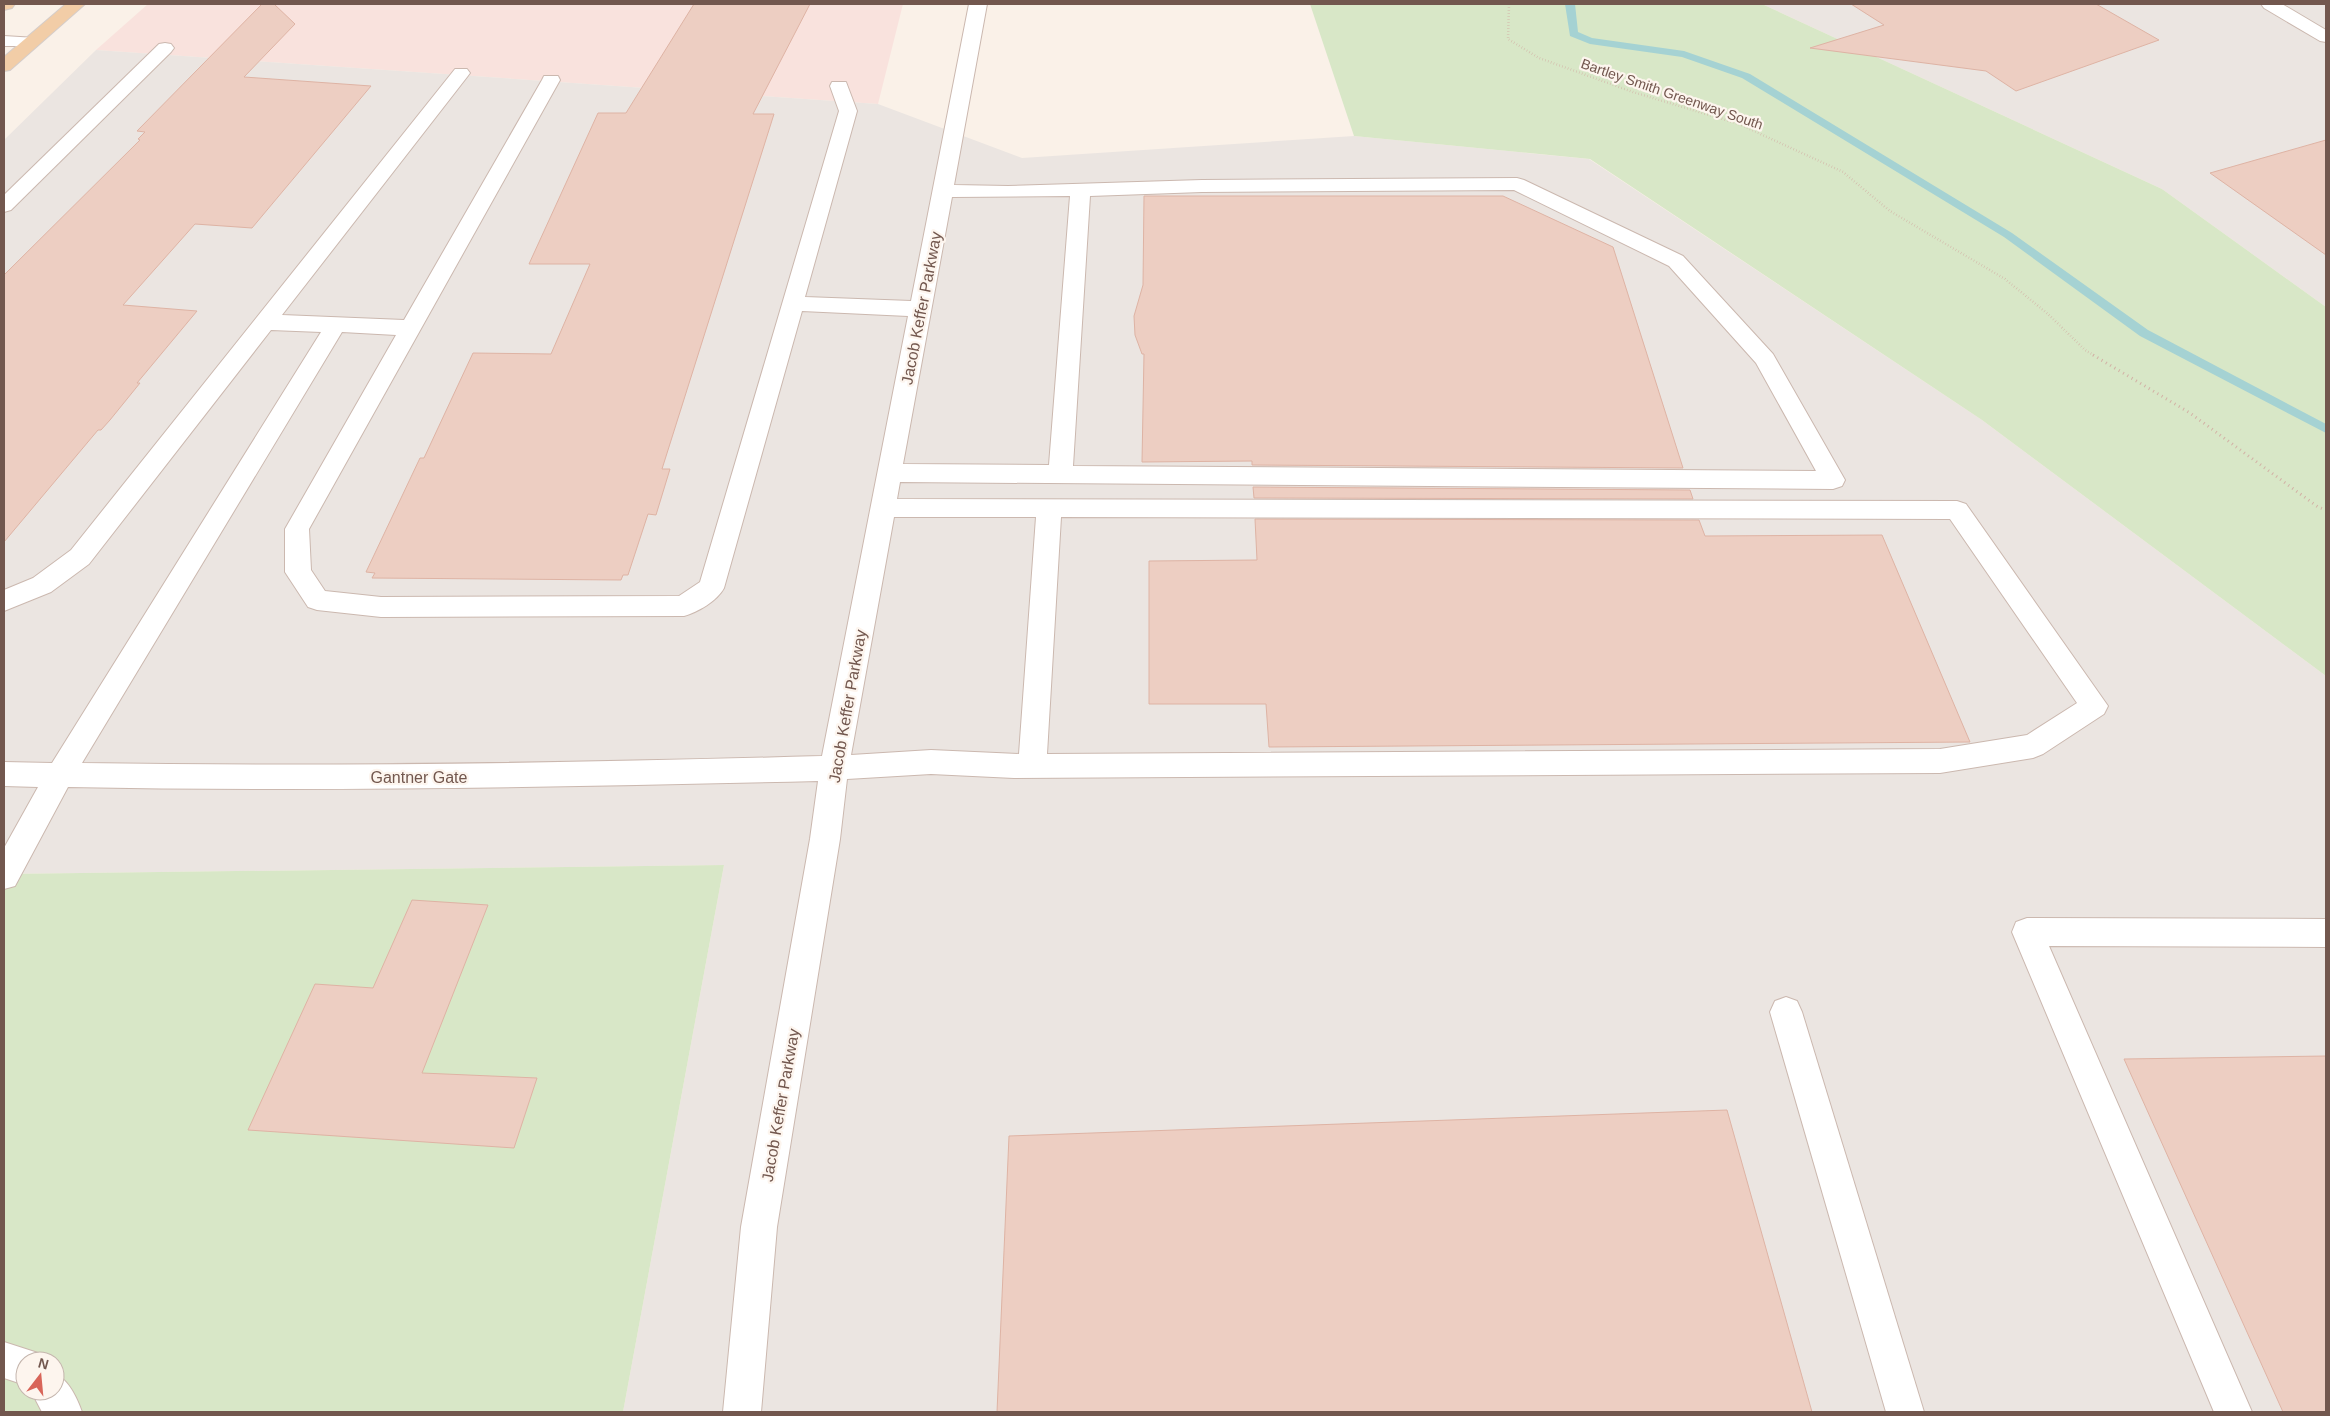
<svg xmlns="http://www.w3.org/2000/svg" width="2330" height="1416" viewBox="0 0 2330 1416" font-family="Arial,sans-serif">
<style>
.commercial{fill:#f9e2dd}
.industrial{fill:#ebe5e1}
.green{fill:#d8e7c7;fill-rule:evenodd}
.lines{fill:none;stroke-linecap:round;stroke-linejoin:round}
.stream{fill:#a5d2d3;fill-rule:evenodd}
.building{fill:#edcec2;stroke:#deb3a4}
.minor-casing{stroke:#cbb8af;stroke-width:2}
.major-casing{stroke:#d5cdca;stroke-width:2}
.path-far1{stroke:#d2b1a5;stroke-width:2.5;stroke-dasharray:0.5 2.5;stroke-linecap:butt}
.path{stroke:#d2b1a5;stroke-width:3;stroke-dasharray:1 4;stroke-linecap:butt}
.minor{fill:#fff;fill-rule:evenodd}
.major{fill:#f2cda7;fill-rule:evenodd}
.labels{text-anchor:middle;stroke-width:4.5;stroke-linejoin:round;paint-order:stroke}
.far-street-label{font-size:14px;fill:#72574e;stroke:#fdf5ee}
.street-label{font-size:16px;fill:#72574e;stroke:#fdf5ee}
</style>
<rect width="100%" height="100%" fill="#faf1e8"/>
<!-- commercial -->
<path class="commercial" d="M148,4h755l-25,100 -782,-54z"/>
<!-- industrial -->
<g class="industrial">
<path d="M1762,4h564v303l-164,-118z"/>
<path d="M96,50l782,54 144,54 332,-22 235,23 393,261 344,256v736h-1703l101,-547 -720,9v-734z"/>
</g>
<!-- green -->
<g class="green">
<path d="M1310,4h452l400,185 164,118v369l-344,-256 -392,-261 -236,-23z"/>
<path d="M724,865l-101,547h-619v-538zM25,1361h30v30h-30z"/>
</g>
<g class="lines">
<!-- stream -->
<path class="stream" d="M1565,4h10l3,28 14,6 92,13 66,23 262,159 136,97 178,94v9l-186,-97 -136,-99 -262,-159 -60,-21 -92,-13 -20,-8z"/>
</g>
<!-- building -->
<g class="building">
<path d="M262,4h12l21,20 -51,53 127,9 -119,142 -57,-4 -72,81 74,6 -60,72h3l-30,37 -9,10h-3l-94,112v-267l136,-135 -2,-1 7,-7 -8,-1z"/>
<path d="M694,4h116l-57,110h21l-112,355h8l-14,46 -8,-1 -20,61h-5l-2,5 -249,-2 3,-5 -9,-1 54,-114h4l49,-105 78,1 39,-90h-61l69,-151h28z"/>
<path d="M1851,4h245l63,36 -143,51 -30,-20 -176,-23 74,-23z"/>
<path d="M2326,140v115l-116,-82z"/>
<path d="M1144,196h359l110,51 70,221 -431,-3v-4l-110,1 2,-108h-2l-7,-19 -1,-19 9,-31z"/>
<path d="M1253,487l437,3 3,9 -439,-1z"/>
<path d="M1255,519l444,1 6,16 177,-1 88,207 -701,5 -3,-43h-117v-143l108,-1z"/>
<path d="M412,900l76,5 -66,168 115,5 -23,70 -266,-18 67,-146 58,4z"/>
<path d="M2326,1056v356h-43l-159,-353z"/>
<path d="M1727,1110l85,302h-815l12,-276z"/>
</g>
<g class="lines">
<!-- minor casing -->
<g class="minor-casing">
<g id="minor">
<path d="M969,4h18l-33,181 54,1 194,-6 315,-2 7,2 159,76 90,98 72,126 -3,6 -9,3 -933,-7 -3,17 1060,2 9,3 142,202 -4,8 -61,40 -10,4 -93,15 -926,5 -83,-4 -84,5 -7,60 -63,388 -16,185h-38l18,-185 69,-388 8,-58c-250,6 -500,11 -750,6l-53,99 -11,3v-41l34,-61 -34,-1v-24l48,1 269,-431 -50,-2 -182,234 -38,28 -47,19v-21l29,-12 38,-28 384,-481h12l3,4 -3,4 -185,238 122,5 138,-240 2,-4h14l2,4 -251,449 2,41 14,21 56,6 298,-1 21,-14 139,-471 -9,-25 2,-4h14l11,29 -52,186 106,4zM1514,190l155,76 87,97 60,108 -743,-5 17,-270 112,-4zM1070,196l-21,269 -146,-1 49,-267zM802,311l106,5 -86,440c-247,7 -493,11 -740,7l260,-431 54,3 -111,194v43l23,35 9,3 64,7 303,-1c14,-4 33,-15 40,-28zM894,517h142l-17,237 -88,-4 -80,5zM1061,517l889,2 127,184 -50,32 -87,14 -893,5z"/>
<path d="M2261,4h21l44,26v12l-6,-1 -56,-33z"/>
<path d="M4,36l32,2 3,4 -3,4h-32z"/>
<path d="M165,43l6,1 3,4 -3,4 -160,158 -7,2v-17l155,-151z"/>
<path d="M2027,918l299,1v28l-277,-1 203,466h-38l-202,-480 4,-10z"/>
<path d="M1786,997l11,4 5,11 122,400h-38l-116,-400 5,-11z"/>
<path d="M4,1342l34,11 3,8h-16v24l-21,-7z"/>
<path d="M55,1374c14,6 22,24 27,38h-40l-11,-21h24z"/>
</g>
</g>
<!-- major casing -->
<g class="major-casing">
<g id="major">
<path d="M4,4h11l-3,4 -8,2z"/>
<path d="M66,4h19l-75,66 -6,1v-14z"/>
</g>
</g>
<!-- path-far1 -->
<path class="path-far1" d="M1509,4l-1,35 31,19 94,34 106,32 104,48 47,39 115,68 43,35 37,36 10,6"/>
<!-- path -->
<path class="path" d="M2093,355l97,58 128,94 8,3"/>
<!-- minor -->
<use href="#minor" class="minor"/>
<!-- major -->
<use href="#major" class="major"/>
</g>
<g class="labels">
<!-- far-street labels -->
<g class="far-street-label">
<text transform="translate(1672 94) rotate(19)" y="5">Bartley Smith Greenway South</text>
</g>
<!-- street labels -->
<g class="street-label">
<text transform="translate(921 308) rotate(-79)" y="6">Jacob Keffer Parkway</text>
<text transform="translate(847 706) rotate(-80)" y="6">Jacob Keffer Parkway</text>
<text x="419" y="783">Gantner Gate</text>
<text transform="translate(780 1105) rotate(-80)" y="6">Jacob Keffer Parkway</text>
</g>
</g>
<!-- border -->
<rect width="2330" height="1416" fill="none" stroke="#72574e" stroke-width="10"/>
<!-- north arrow -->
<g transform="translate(40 1376) rotate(16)"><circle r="24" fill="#fdf5ee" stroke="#c5b6ae"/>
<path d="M0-4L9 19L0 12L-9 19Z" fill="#d86559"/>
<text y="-8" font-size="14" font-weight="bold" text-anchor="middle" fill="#72574e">N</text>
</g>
</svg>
